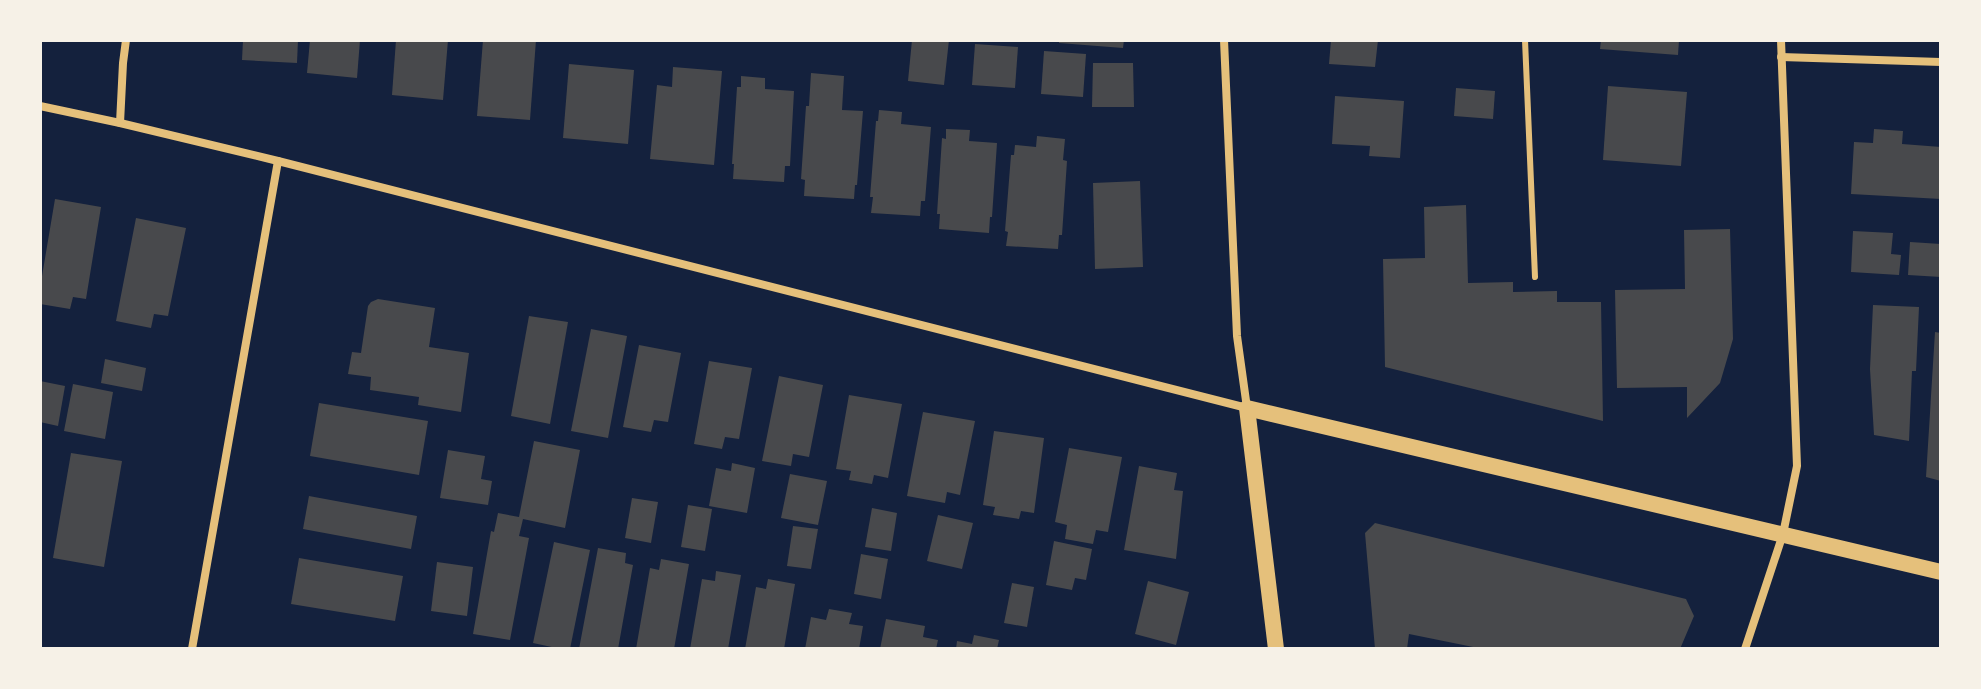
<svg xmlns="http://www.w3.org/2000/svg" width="1981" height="689" viewBox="0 0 1981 689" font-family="'Fira Sans Condensed',sans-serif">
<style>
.building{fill:#48494c}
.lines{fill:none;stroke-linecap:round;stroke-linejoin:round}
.service{stroke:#e5c07b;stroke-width:6}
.minor{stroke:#e5c07b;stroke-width:8}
.secondary{stroke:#e5c07b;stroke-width:16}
</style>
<rect width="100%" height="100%" fill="#14213d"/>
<!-- building -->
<g class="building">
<path d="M243,40h55l-1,23 -55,-3z"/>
<path d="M310,40h50l-3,38 -50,-5z"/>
<path d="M396,40h52l-5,60 -51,-5z"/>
<path d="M483,40h53l-6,80 -53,-4z"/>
<path d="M912,40h37l-5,45 -36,-4z"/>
<path d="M1059,40h65l-1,8 -64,-5z"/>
<path d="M1331,40h47l-3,27 -46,-3z"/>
<path d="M1601,40h78l-1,15 -78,-6z"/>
<path d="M975,44l43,3 -3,41 -43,-3z"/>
<path d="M1044,51l42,3 -3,43 -42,-3z"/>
<path d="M1093,63h40l1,44h-42z"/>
<path d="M569,64l65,6 -6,74 -65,-6z"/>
<path d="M673,67l49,4 -8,94 -64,-6 7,-74 15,2z"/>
<path d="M811,73l33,3 -2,34 21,1 -6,74h-2l-1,14 -50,-3 1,-16 -4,-1 5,-73h3z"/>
<path d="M741,76l24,2v11l29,2 -4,75h-5l-1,16 -51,-3 1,-15h-2l5,-77h4z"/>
<path d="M1608,86l79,6 -6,74 -78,-6z"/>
<path d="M1456,88l39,3 -2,28 -39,-3z"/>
<path d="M1335,96l69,5 -4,57 -31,-2 1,-10 -38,-2z"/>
<path d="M879,110l23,2 -1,12 30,3 -6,74h-4l-1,15 -49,-3 2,-16h-3l6,-76h2z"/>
<path d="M946,129l24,1 -1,11 28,2 -5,74h-2l-1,16 -50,-4 1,-15h-3l5,-76 4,1z"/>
<path d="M1874,129l29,2 -1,13 39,3v52l-90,-5 3,-52 19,1z"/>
<path d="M1037,136l28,3 -2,21 4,1 -5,74h-3l-1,14 -52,-3 2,-14 -3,-1 6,-76h3l1,-10 21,2z"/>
<path d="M1140,181l3,86 -48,2 -2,-86z"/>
<path d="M55,199l46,8 -15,92 -13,-2 -3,12 -30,-5v-16z"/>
<path d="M1466,205l2,78 45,-1v10l44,-1v11h44l2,119 -218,-54 -2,-108 42,-1 -1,-51z"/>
<path d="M136,218l50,10 -18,88 -14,-2 -3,14 -35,-7z"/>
<path d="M1730,229l3,110 -13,44 -33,35v-31l-70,1 -2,-98 70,-1 -1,-59z"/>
<path d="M1853,231l40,2 -2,21 10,1 -2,20 -48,-3z"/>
<path d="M1910,242l31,2v33l-33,-2z"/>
<path d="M378,299l57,9 -6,39 40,6 -8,59 -43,-7 1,-8 -49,-7 1,-13 -23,-3 4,-22 9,1 7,-47 3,-4z"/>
<path d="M1873,305l46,2 -3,64h-4l-3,70 -35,-6 -4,-66z"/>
<path d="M529,316l39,6 -18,102 -39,-8z"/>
<path d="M591,329l36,7 -19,102 -37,-7z"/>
<path d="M1935,332l6,1v148l-15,-4z"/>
<path d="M639,345l42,8 -13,69 -14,-2 -3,12 -28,-5z"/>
<path d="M105,359l41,9 -4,23 -41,-8z"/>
<path d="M709,361l43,7 -13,71 -14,-2 -3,12 -28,-5z"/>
<path d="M779,376l44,9 -14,72 -16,-3 -2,12 -29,-5z"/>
<path d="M40,381l25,5 -7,40 -18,-4z"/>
<path d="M73,384l40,8 -8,47 -41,-8z"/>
<path d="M849,395l53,9 -14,74 -14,-3 -2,9 -23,-4 2,-9 -15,-2z"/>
<path d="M319,403l109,18 -9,54 -109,-19z"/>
<path d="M923,412l52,9 -15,74 -13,-3 -2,11 -38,-7z"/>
<path d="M994,431l50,7 -10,75 -13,-2 -2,8 -26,-4 2,-8 -12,-2z"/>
<path d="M534,441l46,9 -15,78 -42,-9 -4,17 10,2 -19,102 -37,-6 18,-103 3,1 4,-19 21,4z"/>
<path d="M1069,448l53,9 -14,75 -12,-2 -3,14 -28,-5 2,-14 -12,-3z"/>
<path d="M448,450l37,6 -4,23 11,2 -4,24 -48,-7z"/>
<path d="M71,453l51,8 -18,106 -51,-9z"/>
<path d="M732,463l23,5 -8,45 -38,-7 7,-38 15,3z"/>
<path d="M1139,466l38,7 -3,17 9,1 -7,68 -52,-9z"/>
<path d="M790,474l37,7 -9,44 -37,-7z"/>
<path d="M309,496l108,20 -6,33 -108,-20z"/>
<path d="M632,498l26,4 -7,41 -26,-5z"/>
<path d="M688,505l24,4 -7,42 -24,-4z"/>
<path d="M872,508l25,5 -6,38 -26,-4z"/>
<path d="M938,515l35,8 -11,46 -35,-8z"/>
<path d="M1375,523l311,76 8,17 -14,33h-197l-74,-15 -2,15h-32l-10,-116z"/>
<path d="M793,526l25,3 -7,40 -24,-3z"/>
<path d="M1054,541l38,8 -6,31 -11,-2 -3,12 -26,-5z"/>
<path d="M554,542l36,8 -20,99h-9l-28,-6z"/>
<path d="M598,548l28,5 -1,10 8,2 -15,84h-39z"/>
<path d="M861,554l27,5 -7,40 -27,-5z"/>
<path d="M299,558l104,18 -8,45 -104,-17z"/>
<path d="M661,559l28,5 -15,85h-38l14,-81 9,2z"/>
<path d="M437,562l36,5 -6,49 -36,-5z"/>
<path d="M716,571l25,4 -13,74h-38l12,-70 13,2z"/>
<path d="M768,579l27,5 -11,65h-39l11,-62 10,2z"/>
<path d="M1148,581l41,11 -13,53 -41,-11z"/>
<path d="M1012,583l22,4 -7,40 -23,-4z"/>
<path d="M829,609l23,4 -3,11 14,2 -4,23h-54l6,-32 15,3z"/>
<path d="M886,619l39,7 -2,11 15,3 -2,9h-56z"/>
<path d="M974,635l25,5 -2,9h-41l1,-8 15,3z"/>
</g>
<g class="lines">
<!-- service -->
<path class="service" d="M1525,40l10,237"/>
<!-- minor -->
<g class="minor">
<path d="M1781,57l160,5"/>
<path d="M40,106l80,17 158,38 969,247 -10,-72 -13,-296"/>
<path d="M120,123l3,-60 3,-23"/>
<path d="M192,649l86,-488"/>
<path d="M1745,649l38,-115 14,-68 -16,-426"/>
</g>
<!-- secondary -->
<path class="secondary" d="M1276,649l-29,-241 694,164"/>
</g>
<!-- border -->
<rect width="1981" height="689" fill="none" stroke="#f6f1e7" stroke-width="84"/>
</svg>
